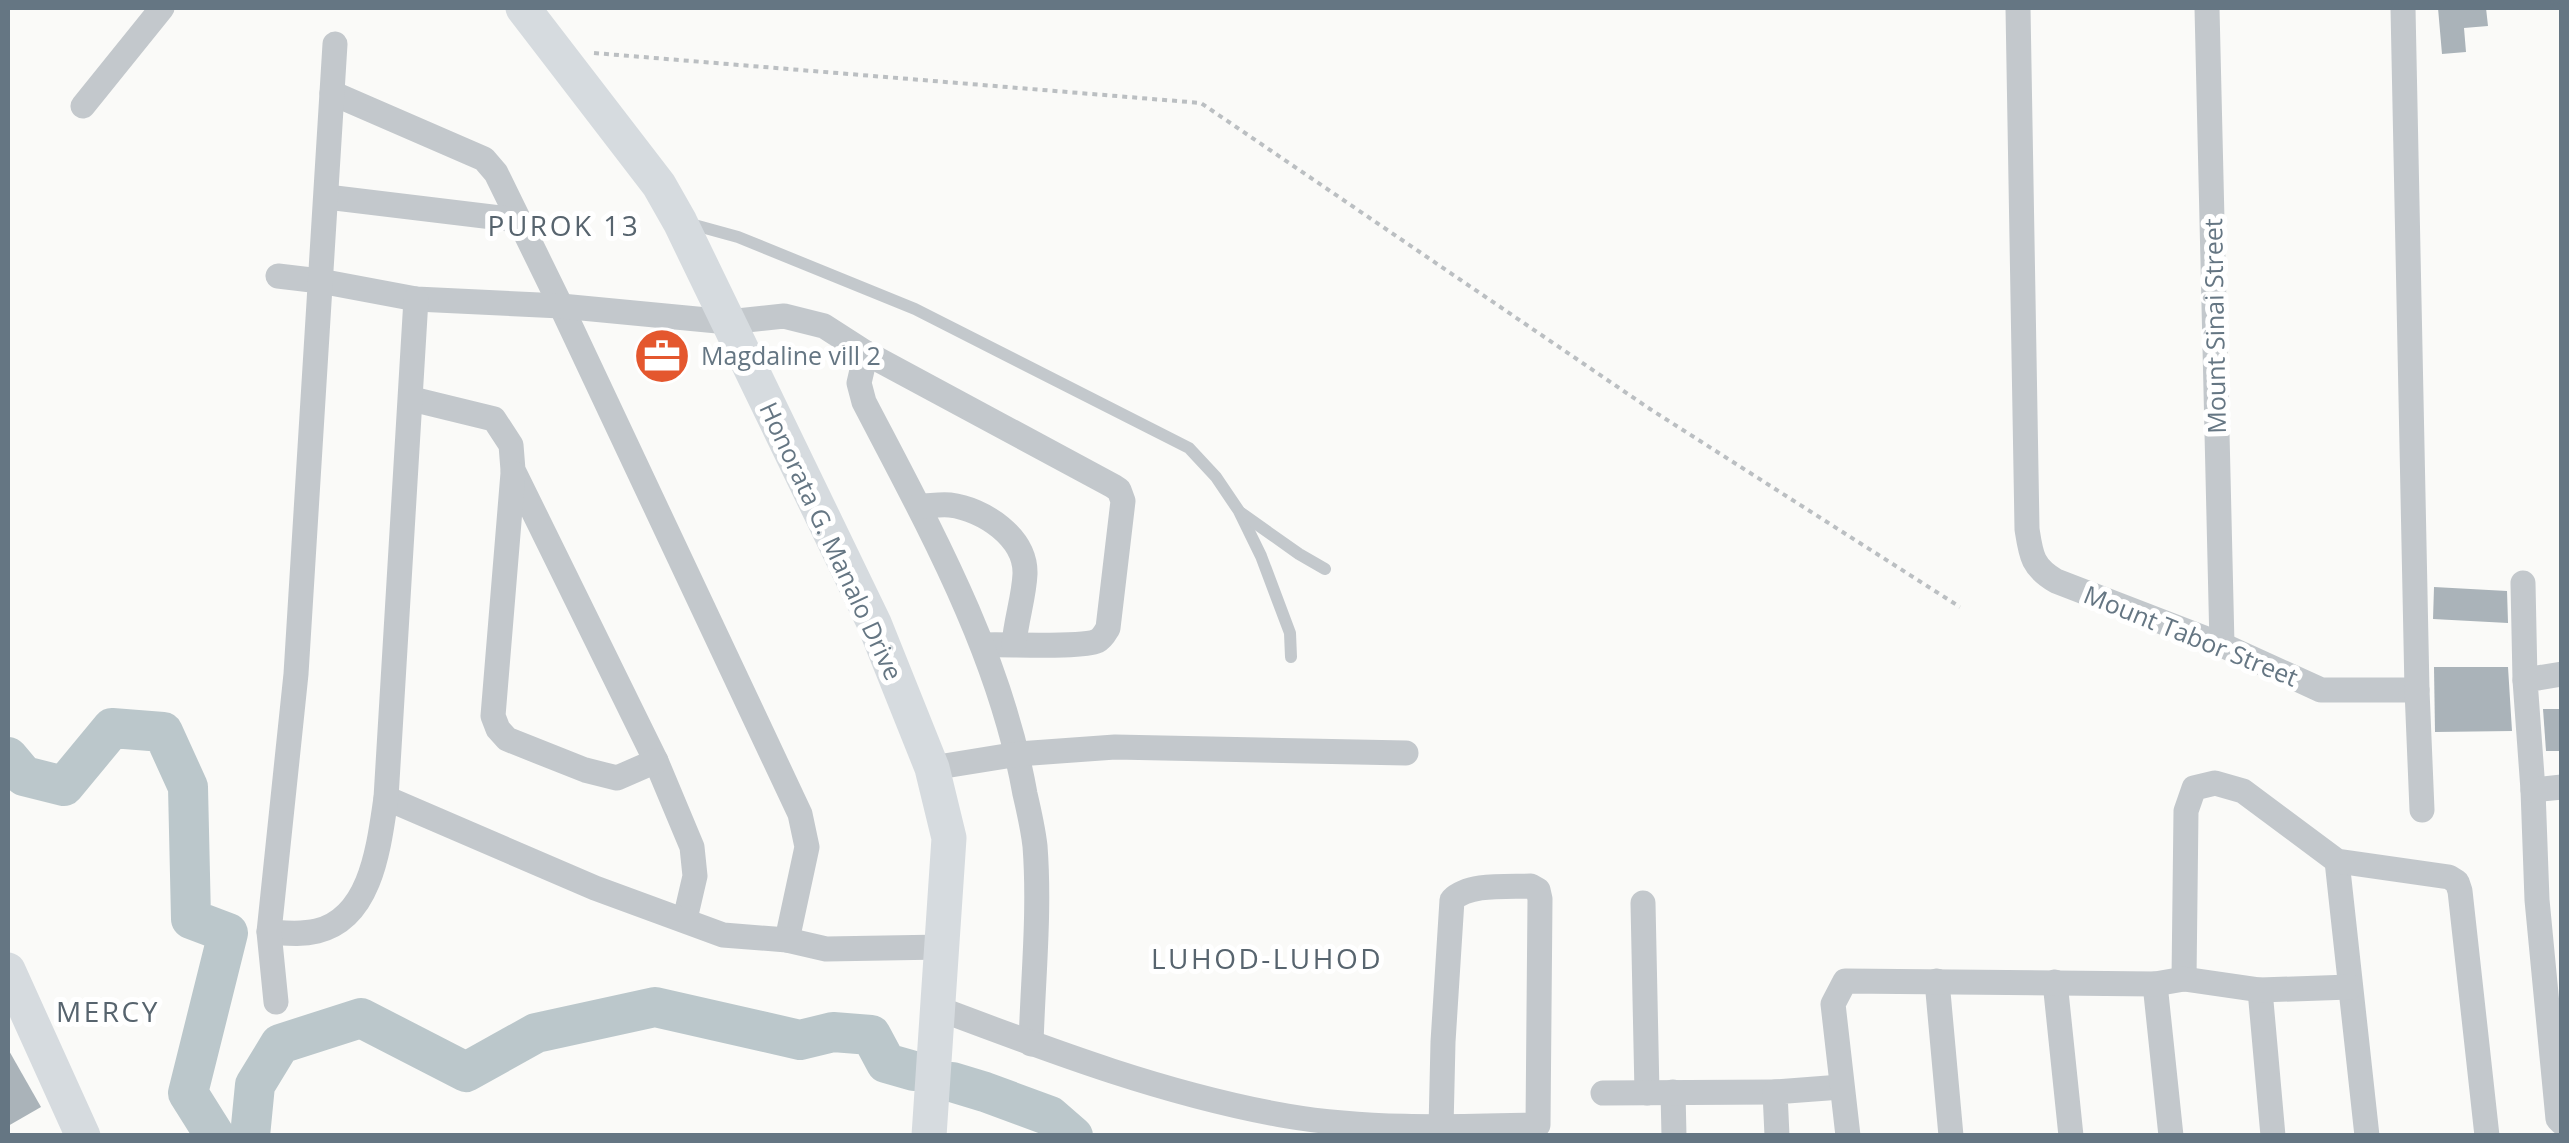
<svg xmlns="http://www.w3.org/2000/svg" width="2569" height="1143" viewBox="0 0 2569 1143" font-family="'Open Sans',sans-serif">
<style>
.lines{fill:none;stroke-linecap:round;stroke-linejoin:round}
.river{stroke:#bbc7cb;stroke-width:40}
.building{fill:#aab3b9}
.path{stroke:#bbbfc2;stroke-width:4;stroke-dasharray:5 5;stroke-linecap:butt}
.lane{stroke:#c3c8cc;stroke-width:12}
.street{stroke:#c3c8cc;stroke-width:25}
.secondary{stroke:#d6dbdf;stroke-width:35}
.labels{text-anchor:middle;stroke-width:10;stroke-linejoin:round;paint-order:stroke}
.street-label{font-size:25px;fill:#657683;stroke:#fff}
.poi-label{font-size:25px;fill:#657683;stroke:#fff;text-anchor:start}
.neighbourhood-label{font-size:28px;letter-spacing:2.5px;fill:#57646e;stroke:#fff}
</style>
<rect width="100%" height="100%" fill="#fafaf8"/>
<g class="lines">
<!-- river -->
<g class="river">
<path d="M8,757l16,19 40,10 48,-58 51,4 25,55 3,132 37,14 -40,160 27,43"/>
<path d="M952,1082l33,10 65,24 23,20"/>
<path d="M250,1136l5,-51 25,-41 81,-26 105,54 70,-39 119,-26 145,33 33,-8 38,3 15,28 28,8"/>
</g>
</g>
<!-- building -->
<g class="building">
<path d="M2438,8h48l2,18 -24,2 2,24 -24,2z"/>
<path d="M2434,587l73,4 1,32 -75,-4z"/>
<path d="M2434,667h74l4,64 -77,1z"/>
<path d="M2543,709h19v42h-16z"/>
<path d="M8,1049l33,58 -33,19z"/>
</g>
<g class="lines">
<!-- path -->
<path class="path" d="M594,53l607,50 449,306 310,198"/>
<!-- lane -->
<g class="lane">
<path d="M687,223l51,14 177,72 274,139 27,29 23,34 22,45 29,77 1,24"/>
<path d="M1241,513l58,41 26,15"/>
</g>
<!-- street -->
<g class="street">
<path d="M2018,8l9,521c4,26 5,38 29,52l166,64 99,45h96"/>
<path d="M2207,8l15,637"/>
<path d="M2403,8l14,682 5,120"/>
<path d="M332,93l152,66 12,14 65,133 239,508 7,33 -20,93"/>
<path d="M83,106l79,-98"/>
<path d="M327,197l190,23"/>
<path d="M278,276l42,5 96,18 145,7 167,16 56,-6 40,10 42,27 247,133 6,4 4,11 -15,127c-3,5 -5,10 -11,13 -15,7 -91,3 -113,4"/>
<path d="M866,353l-7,30 5,19c65,125 136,251 161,392 4,17 8,35 10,52 5,66 -2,132 -4,198"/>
<path d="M412,399l82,20 17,26 2,25 143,291 36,86 3,29 -10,43"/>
<path d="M513,473l-20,243 5,13 9,10 78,31 32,8 39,-17"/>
<path d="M919,506c10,0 21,-2 31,-1 33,4 76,32 75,69 -1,23 -9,46 -11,70"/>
<path d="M2523,583l2,97"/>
<path d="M2562,674l-37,6 8,110 4,110 21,219 4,4"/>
<path d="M932,768l86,-14 97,-7 291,6"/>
<path d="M2533,790l29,-3"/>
<path d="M386,798l209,90 128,47 64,5 39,9 117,-2"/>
<path d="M2337,861l30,275"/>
<path d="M1643,903l4,190"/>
<path d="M269,932c17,1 32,3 48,-1 55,-13 62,-87 69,-133l30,-499"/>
<path d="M2184,979l2,-168 8,-23 21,-5 28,8 94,70 112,16 8,5 3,9 27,245"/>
<path d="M1937,981l14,155"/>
<path d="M2055,982l16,154"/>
<path d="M2155,984l16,152"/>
<path d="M2260,990l13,146"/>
<path d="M276,1002l-7,-70 27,-258 39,-630"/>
<path d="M937,1008c114,43 230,87 350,108 82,14 167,11 251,9l2,-226 -2,-9 -7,-4c-24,1 -62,-3 -79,14l-9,142 -2,86"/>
<path d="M1673,1092l1,44"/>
<path d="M1603,1093l172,-1"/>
<path d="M1777,1136l-2,-44 66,-5"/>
<path d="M1848,1136l-15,-132 12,-23 310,3 29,-5 76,11 90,-3"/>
</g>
<!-- secondary -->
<g class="secondary">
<path d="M523,8l136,177 21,37 194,401 58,145 17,70 -20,298"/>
<path d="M8,970l75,166"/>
</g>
</g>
<!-- icons -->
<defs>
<g id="office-disc" transform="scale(2.875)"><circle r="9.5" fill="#e4572e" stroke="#fff"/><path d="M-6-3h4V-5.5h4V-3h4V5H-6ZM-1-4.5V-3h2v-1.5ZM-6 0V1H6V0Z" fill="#fff"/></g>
</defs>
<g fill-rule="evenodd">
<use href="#office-disc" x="662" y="356"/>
</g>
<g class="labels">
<!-- street labels -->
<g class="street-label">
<text transform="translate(2215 326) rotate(-91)" y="9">Mount Sinai Street</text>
<text transform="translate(831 541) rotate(65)" y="9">Honorata G. Manalo Drive</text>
<text transform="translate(2191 636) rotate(22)" y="9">Mount Tabor Street</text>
</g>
<!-- poi labels -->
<g class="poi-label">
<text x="701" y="365">Magdaline vill 2</text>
</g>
<!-- neighbourhood labels -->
<g class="neighbourhood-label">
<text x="564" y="236">PUROK 13</text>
<text x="1267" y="969">LUHOD-LUHOD</text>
<text x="108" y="1022">MERCY</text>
</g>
</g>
<!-- border -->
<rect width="2569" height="1143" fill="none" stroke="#657683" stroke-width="20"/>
</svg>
